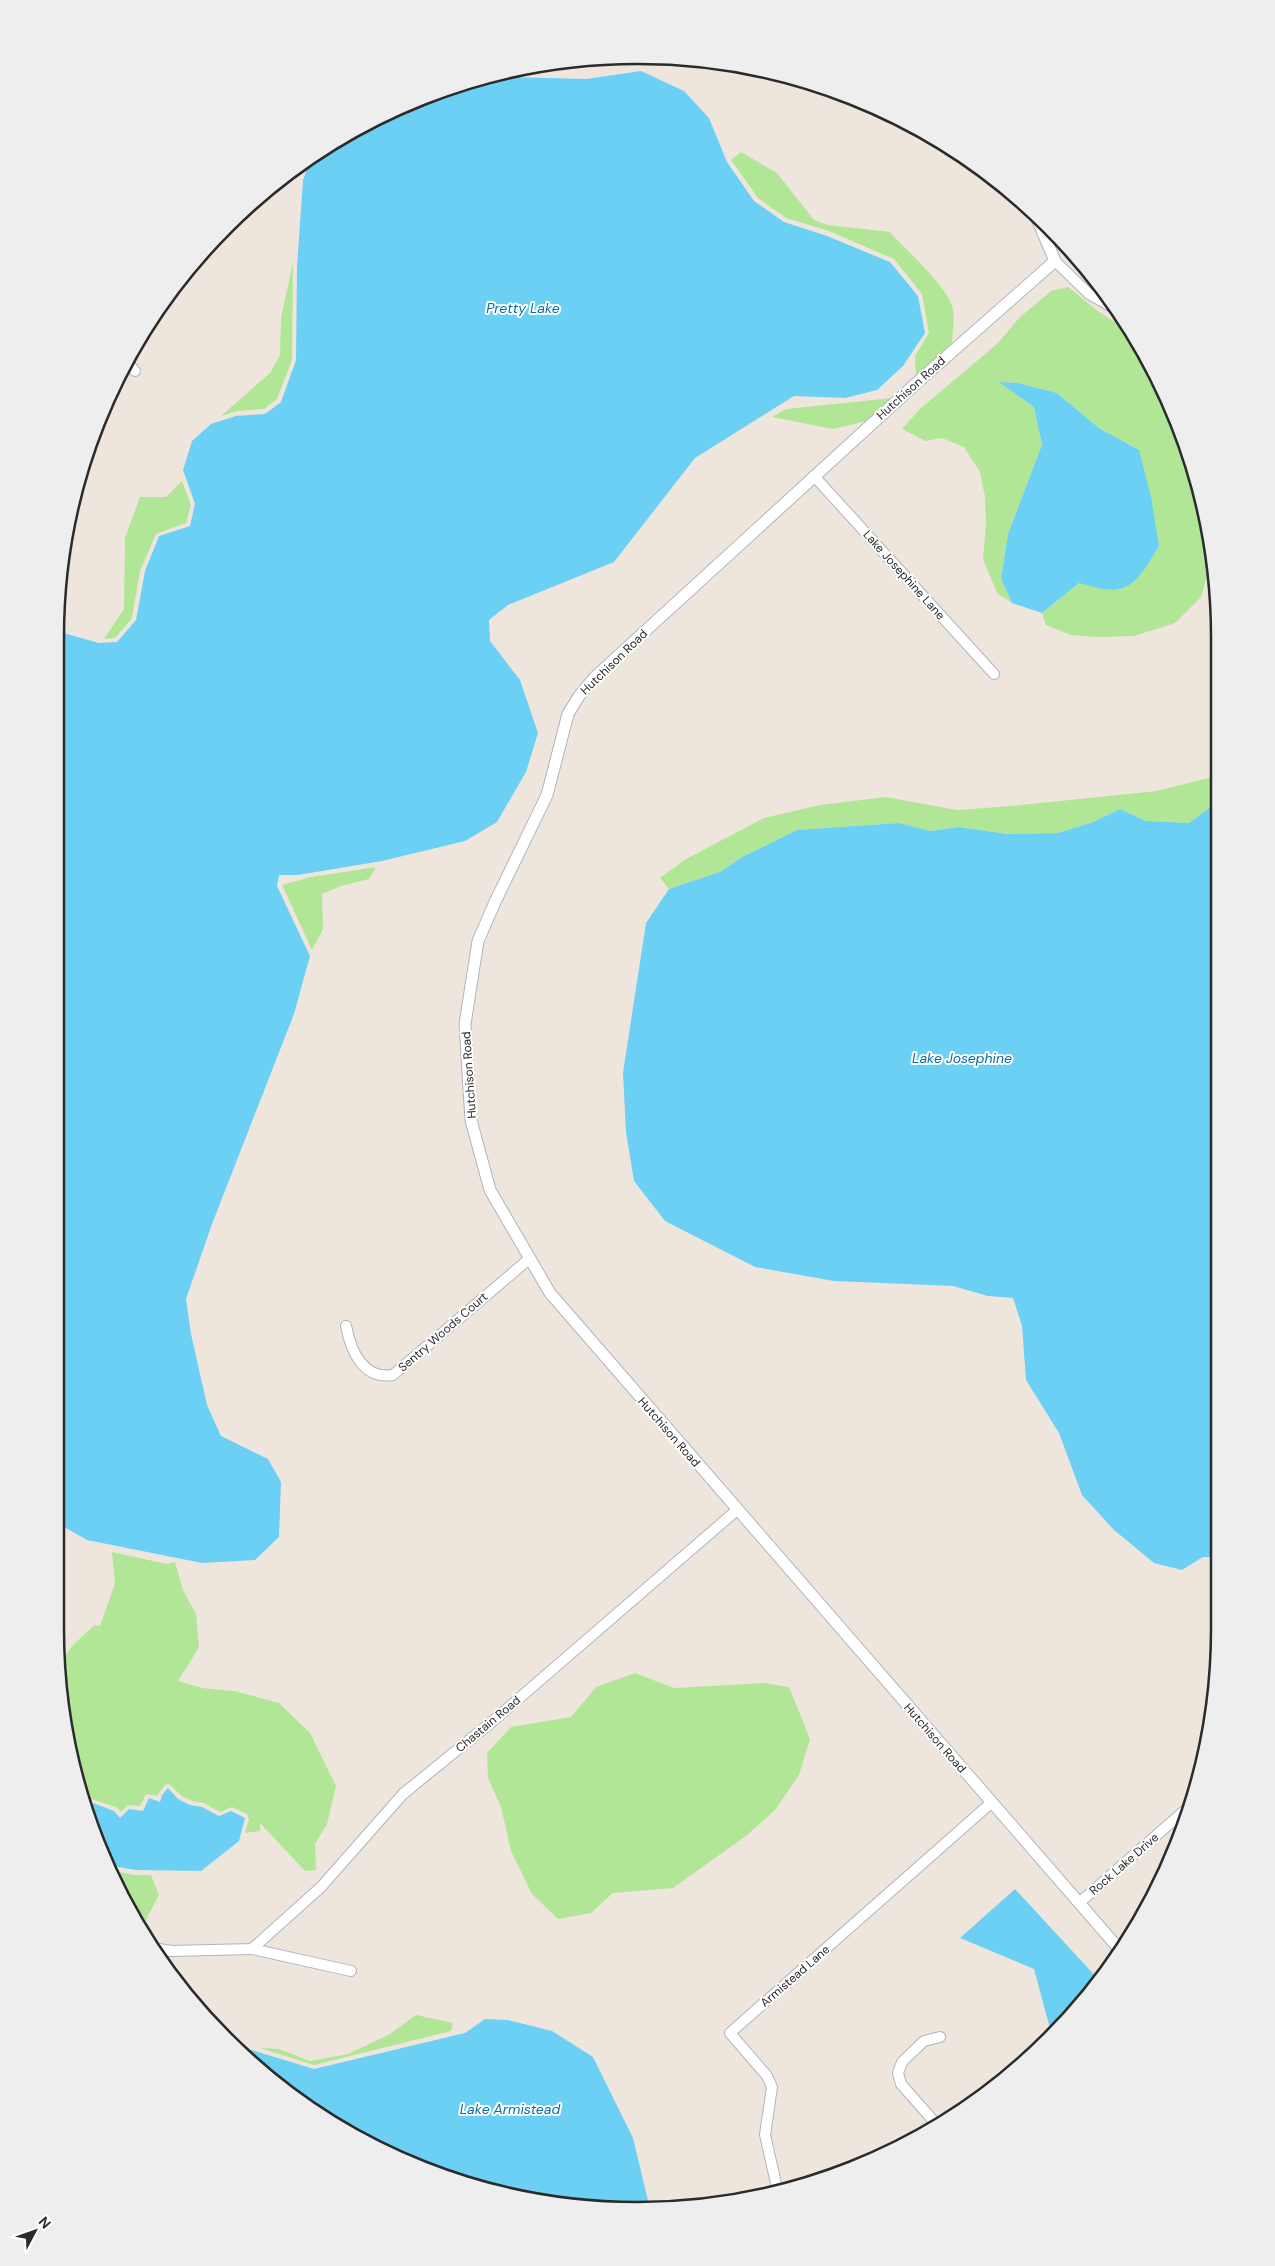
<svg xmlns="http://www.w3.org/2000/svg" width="1275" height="2266" viewBox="0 0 1275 2266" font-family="'DM Sans',sans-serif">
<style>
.green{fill:#b2e697}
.water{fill:#6cd0f4}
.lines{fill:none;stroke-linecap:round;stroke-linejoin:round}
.minor-casing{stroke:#b1b4bf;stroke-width:12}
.tertiary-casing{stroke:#b1b4bf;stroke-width:13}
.minor{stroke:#fff;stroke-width:10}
.tertiary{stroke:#fff;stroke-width:11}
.labels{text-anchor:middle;stroke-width:4;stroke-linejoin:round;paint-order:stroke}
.street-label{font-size:12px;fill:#2b2b2b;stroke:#fff}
.water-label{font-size:14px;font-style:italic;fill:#086ea2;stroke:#fff}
.rim{fill:none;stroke:#2b2b2b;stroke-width:2.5}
</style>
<rect width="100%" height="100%" fill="#eee6dd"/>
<!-- green -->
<g class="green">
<path d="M741,152l36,21 37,47 14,5 62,7c14,16 61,58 63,78 2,11 -1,24 -1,35l-36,32 -1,-21 14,-23 -7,-39 -28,-35 -65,-28 -43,-13 -28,-20 -27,-38z"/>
<path d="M293,262l-1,98 -15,39 -13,10 -27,2 -16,5 49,-43 10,-18 1,-37z"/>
<path d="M1068,287l31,25 32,20 58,118 24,104 -12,43 -26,26 -41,13 -37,1 -26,-2 -25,-10 -4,-12 37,-30 60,-133 -40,-22 -42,-35 -39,-10 -18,-1 34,25 8,38 -34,89 -7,45 11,24 -15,-10 -14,-34 3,-34 -1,-28 -5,-25 -16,-25 -22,-9 -17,3 -23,-12 18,-20 78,-66 22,-26 31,-26z"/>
<path d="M892,398l-25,23 -34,8 -61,-12 14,-8z"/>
<path d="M182,481l9,24 -5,18 -30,11 -16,37 -8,47 -17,20 -11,1 20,-30 1,-71 15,-41h26z"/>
<path d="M1216,776v27l-27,20 -43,-2 -26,-12 -27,13 -35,11 -51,1 -48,-7 -29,4 -31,-8 -102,7 -55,27 -22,15 -51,17 -9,-11 26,-19 78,-41 56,-13 66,-8 71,13 55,-4 145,-15z"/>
<path d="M376,867l-7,12 -28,7 -19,8 1,35 -11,21 -30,-65 29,-8z"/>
<path d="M112,1552l55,12 8,-2 8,28 13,24 3,33 -21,34 24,7 32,3 45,12 31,30 26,53 -9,38 -12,20 1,26 -11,1 -45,-48v8l-15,2 4,-14 -2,-5 -15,-7 -12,5 -16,-9 -12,-2 -10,-5 -13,-12 -4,1 -8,11 -11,-2 -6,12 -12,-1 -7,7 -5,-5 -25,-8 -5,16c-10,-40 -39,-126 -19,-162 6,-10 19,-19 27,-28l6,1 15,-43z"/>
<path d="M635,1673l39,15 90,-5 25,4 21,52 -11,36 -24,35 -29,26 -73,52 -60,5 -22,20 -33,6 -26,-25 -21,-43 -10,-44 -13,-29 -1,-25 24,-26 60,-10 25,-30z"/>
<path d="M108,1870l27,5h16l8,20 -18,34 -26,-43z"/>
<path d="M416,2015l37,8 -2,8 -137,34 -54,-17 19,1 31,12 38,-7 42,-20z"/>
</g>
<!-- water -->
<g class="water">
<path d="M641,71l43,20 25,27 18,44 27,39 30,21 43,14 63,26 28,34 7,37 -22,33 -26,24 -32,8 -51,-2 -99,62 -81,104 -106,43 -19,15 1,21 30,39 18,53 -12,39 -29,50 -32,19 -83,20 -84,14h-19l-2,11 33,70 -16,58 -82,210 -26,75 5,35 16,71 14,31 47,23 13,23 -2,55 -24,23 -53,3 -115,-23 -28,-16 -3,-893 43,12 18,-1 19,-22 9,-49 14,-35 31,-10 5,-22 -12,-34 9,-29 19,-17 25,-8 29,-2 16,-12 15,-42 1,-93 6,-87 8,-22 69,-43 47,-18 82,-20 77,2z"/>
<path d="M999,382l19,1 39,10 42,35 40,22 12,47 8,49c-9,14 -20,37 -36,42 -13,5 -31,-2 -44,-5l-37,30 -30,-10 -11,-24 7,-45 34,-89 -8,-38z"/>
<path d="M1216,803l2,754h-15l-21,13 -28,-7 -40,-33 -32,-35 -23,-62 -33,-53 -4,-54 -9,-28 -25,-2 -35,-10 -119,-5 -79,-14 -90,-46 -31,-40 -8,-49 -3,-59 23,-150 23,-34 51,-17 22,-15 55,-27 102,-7 31,8 29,-4 48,7 51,-1 35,-11 27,-13 26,12 43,2z"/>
<path d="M168,1788l10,11 12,6 12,2 17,9 12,-5 14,7 -6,23 -38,30 -65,-1 -30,-5 -18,-44 5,-18 21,8 6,7 9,-9 14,2 6,-13 11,4 2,-7z"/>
<path d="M1015,1889l84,91 -23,32 -24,24 -18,-67 -74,-31z"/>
<path d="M485,2019l23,1 44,11 41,26 40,81 17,71 -88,-3 -76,-15 -106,-40 -66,-38 -85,-70 85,26 151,-36z"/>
</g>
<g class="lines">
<!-- minor casing -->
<g class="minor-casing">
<g id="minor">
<path d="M1055,261l34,33 30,17"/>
<path d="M126,361l9,10"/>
<path d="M814,476l180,198"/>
<path d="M346,1326c5,25 17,54 47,49l136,-116"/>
<path d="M1079,1903l112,-98"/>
<path d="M153,1948l18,3 81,-2 69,-62 82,-93 91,-74 243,-210"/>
<path d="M252,1949l99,22"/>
<path d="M938,2126l-37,-42 -3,-11 4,-11 22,-21 16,-4"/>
<path d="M778,2192l-13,-57 7,-48 -5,-11 -37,-43 261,-230"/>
</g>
</g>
<!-- tertiary casing -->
<g class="tertiary-casing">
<path id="tertiary" d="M1035,214l20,47 -134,118 -326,298 -16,19 -11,18 -21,81 -52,107 -17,39 -13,83 6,96 19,70 60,103 570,657"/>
</g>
<!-- minor -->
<use href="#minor" class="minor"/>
<!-- tertiary -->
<use href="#tertiary" class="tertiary"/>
</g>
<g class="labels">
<!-- street labels -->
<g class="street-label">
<text transform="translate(911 388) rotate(-42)" y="4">Hutchison Road</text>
<text transform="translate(904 575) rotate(48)" y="4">Lake Josephine Lane</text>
<text transform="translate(614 662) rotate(-44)" y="4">Hutchison Road</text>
<text transform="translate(469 1075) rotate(-94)" y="4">Hutchison Road</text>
<text transform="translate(443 1332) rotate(-41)" y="4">Sentry Woods Court</text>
<text transform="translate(669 1432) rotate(49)" y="4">Hutchison Road</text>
<text transform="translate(488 1724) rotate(-40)" y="4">Chastain Road</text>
<text transform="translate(935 1738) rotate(49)" y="4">Hutchison Road</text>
<text transform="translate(1124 1864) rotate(-41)" y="4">Rock Lake Drive</text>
<text transform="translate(795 1976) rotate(-41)" y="4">Armistead Lane</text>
</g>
<!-- water labels -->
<g class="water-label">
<text x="523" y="313">Pretty Lake</text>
<text x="962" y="1063">Lake Josephine</text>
<text x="510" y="2114">Lake Armistead</text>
</g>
</g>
<!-- crop -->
<path d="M0 0H1275V2266H0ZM637 64H638A573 573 0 0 1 1211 637V1629A573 573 0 0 1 638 2202H637A573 573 0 0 1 64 1629V637A573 573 0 0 1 637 64Z" fill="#eee" fill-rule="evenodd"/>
<path class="rim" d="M637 64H638A573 573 0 0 1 1211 637V1629A573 573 0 0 1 638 2202H637A573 573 0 0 1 64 1629V637A573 573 0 0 1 637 64Z"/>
<!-- north arrow -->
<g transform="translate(35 2231) rotate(49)" stroke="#ffffff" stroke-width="4" paint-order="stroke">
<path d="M0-4L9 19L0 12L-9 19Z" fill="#2b2b2b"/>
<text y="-8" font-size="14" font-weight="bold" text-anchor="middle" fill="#2b2b2b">N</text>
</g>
</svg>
